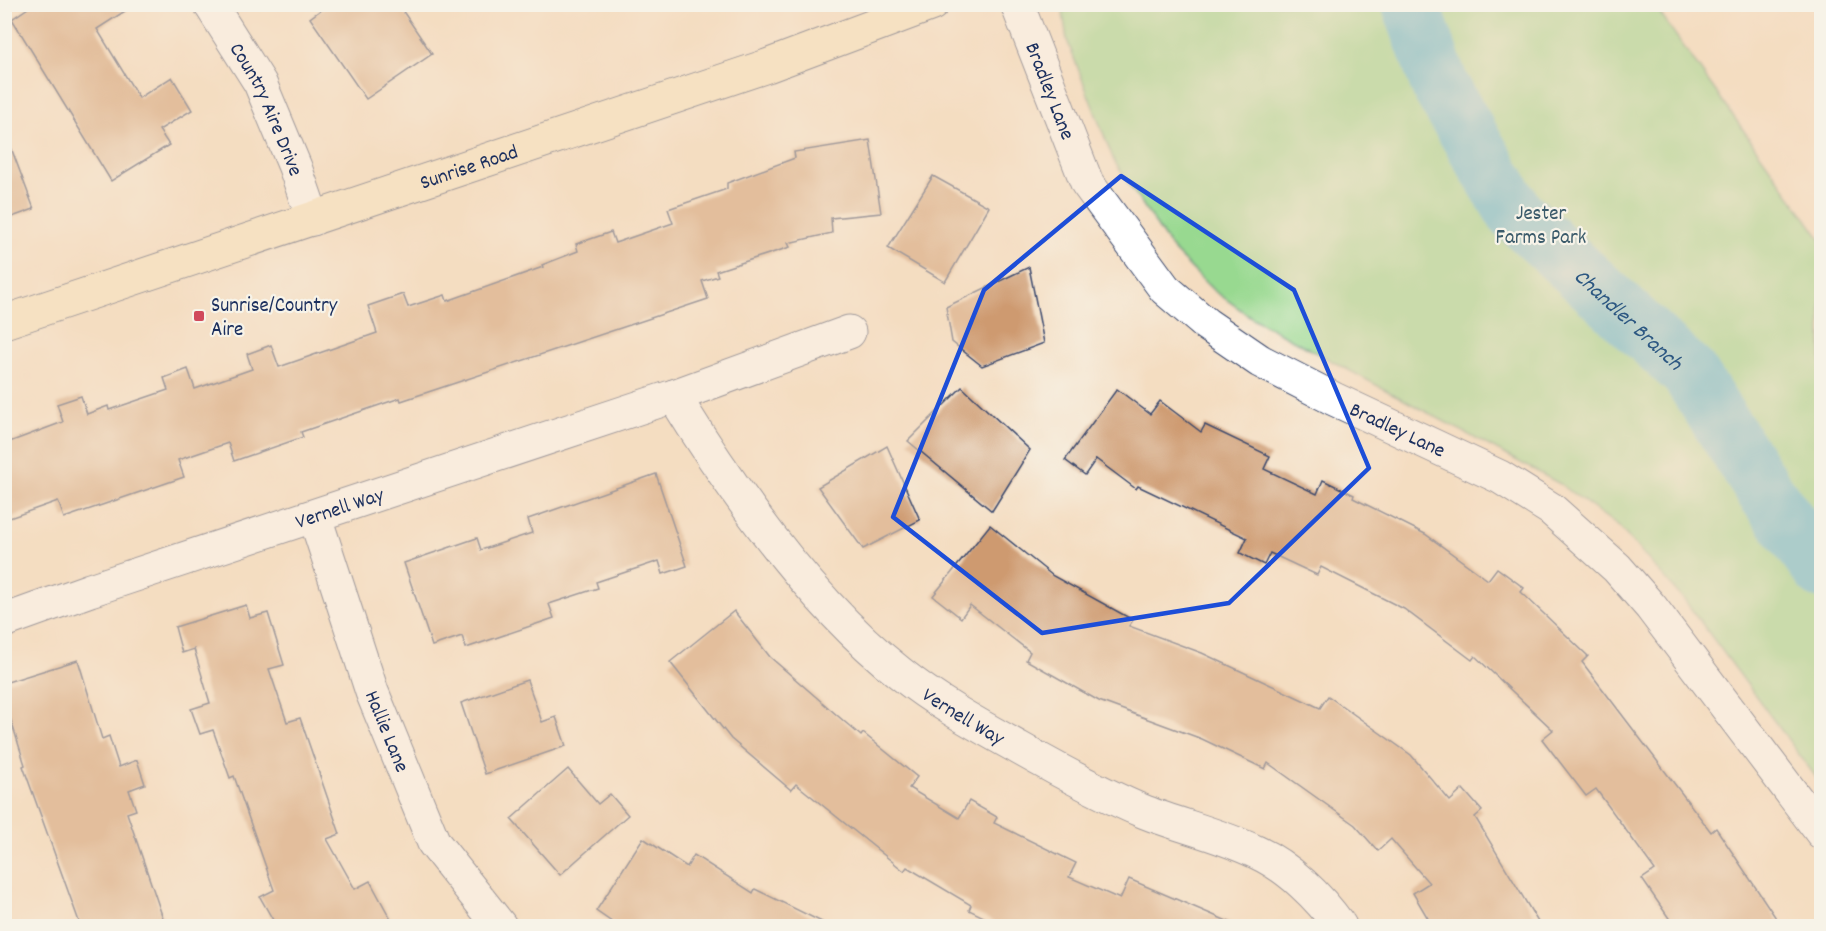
<svg xmlns="http://www.w3.org/2000/svg" width="1826" height="931" viewBox="0 0 1826 931" font-family="Dekko,sans-serif">
<style>
.green{fill:#98d990;stroke:#5a8477;stroke-width:1.5}
.lines{fill:none;stroke-linecap:round;stroke-linejoin:round}
.river{stroke:#56b8d5;stroke-width:58}
.building{fill:#ce9a70}
.street-casing{stroke:#3c496d;stroke-width:35}
.secondary-casing{stroke:#3c496d;stroke-width:35}
.street{stroke:#fff;stroke-width:33}
.secondary{stroke:#f9e7c3;stroke-width:33}
.marked{fill:none;stroke:#1d4ed8;stroke-width:4.5;stroke-linejoin:round}
.poi-dot{fill:#d1495b;stroke:#f7f3e8;stroke-width:2}
.labels{text-anchor:middle;stroke-width:4.5;stroke-linejoin:round;paint-order:stroke}
.street-label{font-size:21px;fill:#1b2f5e;stroke:#f7f3e8}
.park-label{font-size:21px;fill:#3a5a6a;stroke:#f7f3e8}
.poi-label{font-size:21px;fill:#1b2f5e;stroke:#f7f3e8;text-anchor:start}
.water-label{font-size:22px;font-style:italic;fill:#2d5882;stroke:#f7f3e8}
</style>
<rect width="100%" height="100%" fill="#f7f3e8"/>
<filter id="ink" filterUnits="userSpaceOnUse"><feTurbulence type="fractalNoise" baseFrequency=".0167" numOctaves="2"/><feDisplacementMap in="SourceGraphic" scale="12" xChannelSelector="R" yChannelSelector="G"/><feConvolveMatrix kernelMatrix="1 2 1 2 8 2 1 2 1" color-interpolation-filters="sRGB"/></filter>
<filter id="wash" filterUnits="userSpaceOnUse"><feTurbulence type="fractalNoise" baseFrequency=".008" numOctaves="4" result="noise"/><feDisplacementMap in="SourceGraphic" scale="24" xChannelSelector="R" yChannelSelector="G"/><feGaussianBlur stdDeviation="1.35" result="paint"/><feColorMatrix in="noise" values="0 0 0 0 0 0 0 0 0 0 0 0 0 0 0 0 0 1.4 0 .05"/><feComposite in="paint" operator="in"/></filter>
<g filter="url(#wash)">
<rect width="100%" height="100%" fill="#f4ddc1"/>
<!-- green -->
<path class="green" d="M1069,4l585,1 167,234v545l-135,-182 -67,-75 -59,-43 -306,-165 -41,-29 -41,-41 -58,-88 -47,-121 -4,-27z"/>
<g class="lines">
<!-- river -->
<path class="river" id="s1" d="M1411,4l29,82 75,127 174,160 75,117 58,80"/>
</g>
<g id="blocks">
<!-- building -->
<g class="building">
<path d="M34,4h102l-39,25 42,69 33,-21 20,33 -33,20 10,15 -58,36 -99,-162z"/>
<path d="M329,4h69l34,50 -66,45 -56,-81z"/>
<path d="M4,137h3l27,72 -30,11z"/>
<path d="M870,140l11,73 -50,5 1,15 -44,10 2,4 -74,24 2,5 -16,5 6,18 -307,102 -1,-3 -99,34 2,5 -69,24 -6,-18 -50,17 6,17 -120,41 -6,-17 -54,19v-76l59,-22 -6,-18 24,-8 6,18 21,-8 1,4 59,-20 -4,-12 24,-9 7,20 57,-20 -5,-15 24,-9 8,22 98,-34 -9,-27 35,-12 5,13 37,-12 2,6 96,-34 -1,-2 36,-14 -2,-7 35,-12 4,11 58,-20 -5,-14 59,-20v-6l68,-25 -1,-6z"/>
<path d="M933,176l56,31 -44,75 -57,-34z"/>
<path d="M1029,267l15,76 -62,23 -30,-24 -6,-35z"/>
<path d="M962,387l68,63 -38,61 -84,-70z"/>
<path d="M1117,389l33,25 10,-13 41,31 4,-7 65,31 -6,13 53,25 6,-14 31,15 -1,3 72,36 63,46 9,-12 27,20 -3,4 67,64 -6,6 129,170 5,-4 66,99h-107l-33,-48 13,-9 -59,-81 -10,7 -44,-57 11,-9 -78,-74 -3,4 -68,-51 -83,-42 -4,8 -47,-22 -6,12 -24,-12 7,-15 -109,-52 -2,3 -40,-30 -11,16 -20,-15z"/>
<path d="M887,446l33,74 -57,29 -45,-62z"/>
<path d="M656,474l31,92 -24,8 -4,-13 -63,21 2,6 -49,16 5,14 -88,30 -4,-12 -30,10 -28,-83 73,-25 4,12 51,-17 -4,-14z"/>
<path d="M990,525l63,51 80,44 -4,6 73,27 118,55 8,-12 83,59 39,46 13,-12 19,22 -7,6 66,110h-108l-20,-34 16,-10 -38,-44 -13,12 -23,-26 -87,-62 -3,6 -63,-30 -103,-38 -73,-41 4,-8 -60,-47 -9,13 -28,-22z"/>
<path d="M246,605l4,13 18,-5 16,52 -15,4 18,53 13,-4 40,116 -13,5 28,50 15,-8 25,46h-118l-17,-30 14,-7 -40,-114 -4,2 -17,-48 -13,4 -9,-25 19,-6 -16,-54 -12,4 -7,-26z"/>
<path d="M734,611l36,46 91,79 2,-3 54,44 -8,11 50,30 10,-17 28,16 -3,6 82,40 -7,14 51,22 9,-20 112,48h-237l-35,-17 2,-5 -64,-38 -3,4 -108,-87 -5,6 -60,-51 -61,-77z"/>
<path d="M78,660l24,79 7,-3 10,31 18,-7 8,24 -16,6 7,20 -9,3 39,114h-85l-58,-161 2,-1 -21,-67v-15z"/>
<path d="M527,680l15,42 14,-5 10,29 -81,28 -24,-71z"/>
<path d="M568,769l30,35 12,-10 18,21 -68,60 -49,-56z"/>
<path d="M643,838l44,29 7,-12 59,38 2,-4 77,38h-213l-23,-16z"/>
</g>
</g>
</g>
<g filter="url(#ink)">
<use href="#blocks" fill-opacity="0" stroke="#3c496d" stroke-width="1.5"/>
<g class="lines">
<!-- street casing -->
<g class="street-casing">
<g id="street">
<path id="s2" d="M210,4l50,79 35,84 18,52"/>
<path id="s3" d="M1017,4l70,179 78,106 41,35 54,37 74,38 166,78 51,32 66,59 34,39 171,226"/>
<path id="s4" d="M674,396c58,94 138,208 226,277 36,29 78,52 119,75 37,21 87,48 126,64 36,14 76,23 111,40 33,15 63,45 84,74"/>
<path id="s5" d="M315,517l57,175 62,151 66,83"/>
<path id="s6" d="M4,621l86,-31 584,-194 175,-64"/>
</g>
</g>
<!-- secondary casing -->
<g class="secondary-casing">
<g id="secondary">
<path id="s7" d="M4,322l763,-256 165,-62"/>
</g>
</g>
<!-- street -->
<use href="#street" class="street"/>
<!-- secondary -->
<use href="#secondary" class="secondary"/>
</g>
</g>
<!-- marked area -->
<path d="M0 0H1826V931H0ZM1121,176l173,114 75,178 -140,135 -187,30 -149,-116 91,-227z" fill="#f4ddc1" fill-opacity=".55" fill-rule="evenodd"/>
<path class="marked" d="M1121,176l173,114 75,178 -140,135 -187,30 -149,-116 91,-227z"/>
<!-- markers -->
<rect class="poi-dot" x="193" y="310" width="12" height="12" rx="3"/>
<g class="labels">
<!-- street labels -->
<g class="street-label">
<text dy="7" stroke="none"><textPath href="#s3" startOffset="93">Bradley Lane</textPath></text>
<text dy="7" stroke="none"><textPath href="#s2" startOffset="120">Country Aire Drive</textPath></text>
<text dy="7" stroke="none"><textPath href="#s7" startOffset="490">Sunrise Road</textPath></text>
<text dy="7" stroke="none"><textPath href="#s3" startOffset="597">Bradley Lane</textPath></text>
<text dy="7" stroke="none"><textPath href="#s6" startOffset="354">Vernell Way</textPath></text>
<text dy="7" stroke="none"><textPath href="#s4" startOffset="436">Vernell Way</textPath></text>
<text dy="7" stroke="none"><textPath href="#s5" startOffset="226">Hallie Lane</textPath></text>
</g>
<!-- park labels -->
<g class="park-label">
<text x="1541" y="219">Jester<tspan x="1541" dy="24">Farms Park</tspan></text>
</g>
<!-- poi labels -->
<g class="poi-label">
<text x="211" y="311">Sunrise/Country<tspan x="211" dy="24">Aire</tspan></text>
</g>
<!-- water labels -->
<g class="water-label">
<text dy="8" stroke="none"><textPath href="#s1" startOffset="390">Chandler Branch</textPath></text>
</g>
</g>
<!-- margin -->
<rect width="1826" height="931" fill="none" stroke="#f7f3e8" stroke-width="24"/>
</svg>
